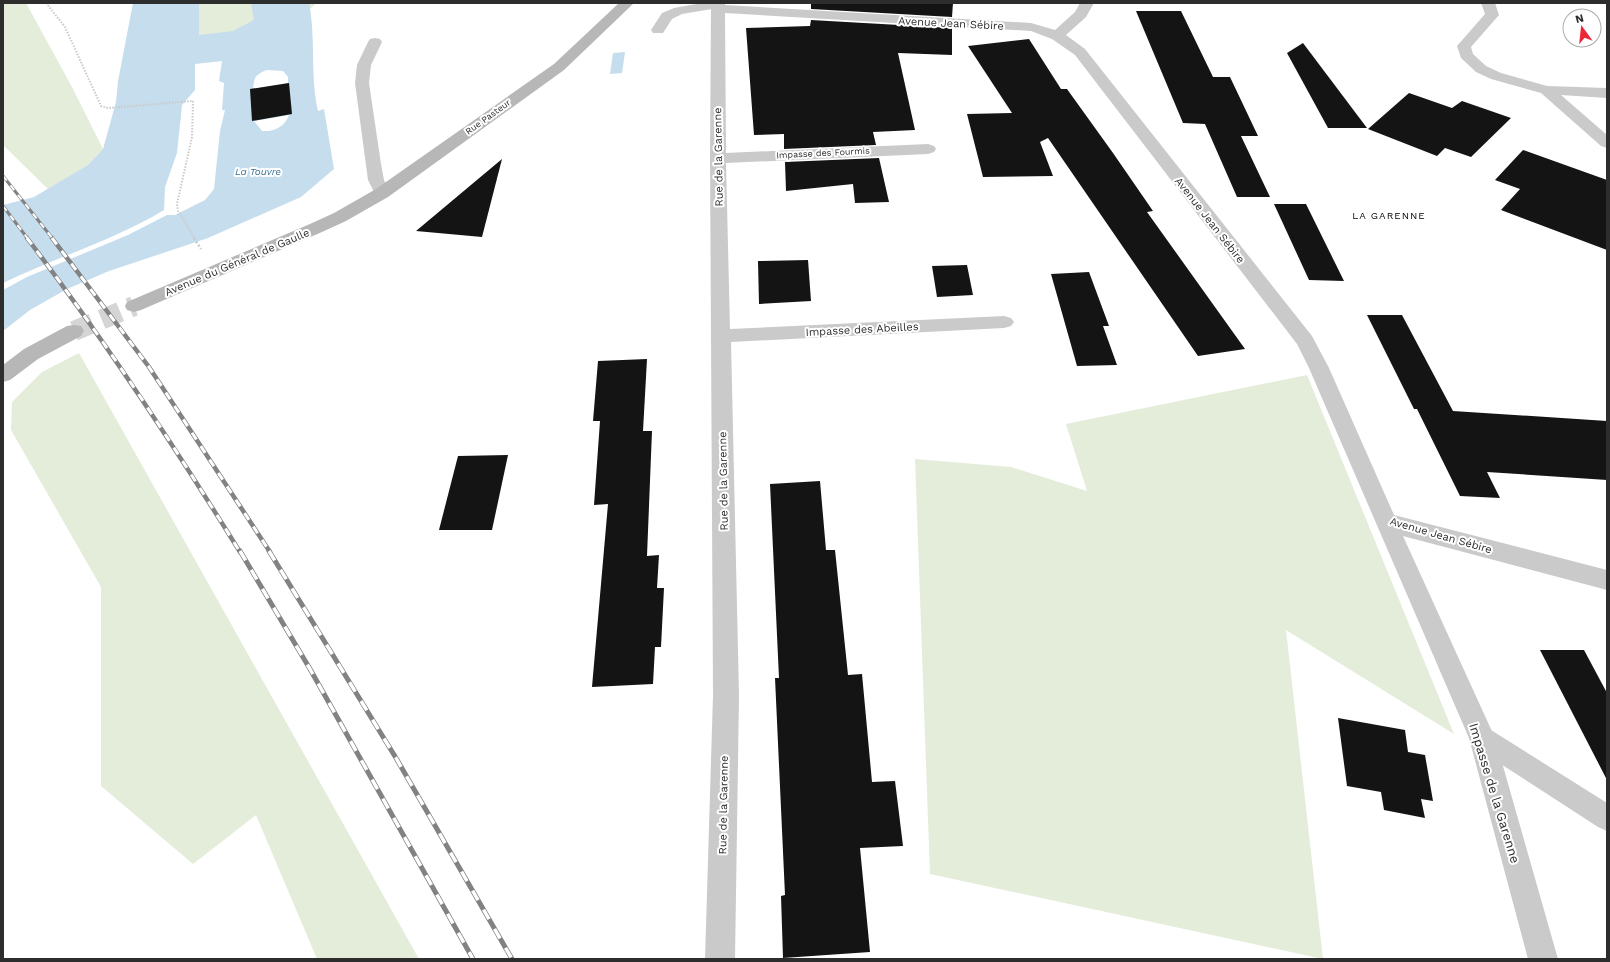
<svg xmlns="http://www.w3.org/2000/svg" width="1610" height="962" viewBox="0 0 1610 962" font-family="'Work Sans',sans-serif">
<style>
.green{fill:#e4ecda}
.water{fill:#c5dded;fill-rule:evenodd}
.building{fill:#141414}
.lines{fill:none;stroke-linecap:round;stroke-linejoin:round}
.secondary-tunnel{stroke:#d5d5d5;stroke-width:20;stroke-dasharray:20 10;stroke-linecap:butt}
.path-far1{stroke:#cacaca;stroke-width:2;stroke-dasharray:1.5 1.5;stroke-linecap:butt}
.path{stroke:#cacaca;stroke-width:2.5;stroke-dasharray:2 2;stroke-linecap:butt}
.lane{fill:#cacaca;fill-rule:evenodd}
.street{fill:#cacaca;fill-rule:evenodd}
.secondary{fill:#b7b7b7;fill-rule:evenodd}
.rail-far2-casing{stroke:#828282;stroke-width:3}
.rail-far1-casing{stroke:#828282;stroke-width:4.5}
.rail-casing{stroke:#828282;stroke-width:5}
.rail-far2{stroke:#fff;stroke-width:2;stroke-dasharray:6;stroke-linecap:butt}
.rail-far1{stroke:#fff;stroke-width:3;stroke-dasharray:8;stroke-linecap:butt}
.rail{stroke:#fff;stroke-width:3.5;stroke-dasharray:11;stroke-linecap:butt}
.labels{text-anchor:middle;stroke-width:4;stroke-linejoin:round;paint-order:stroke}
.far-street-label{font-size:9px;fill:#2d2d2d;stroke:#fff}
.far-water-label{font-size:10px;font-style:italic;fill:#386f92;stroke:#fff}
.far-neighbourhood-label{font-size:10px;letter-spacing:1px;fill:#000;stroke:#fff}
.street-label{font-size:11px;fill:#2d2d2d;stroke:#fff}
.near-street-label{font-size:13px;fill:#2d2d2d;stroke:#fff}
</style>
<rect width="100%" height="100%" fill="#fff"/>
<!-- green -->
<g class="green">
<path d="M3,3h23l47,86 30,60 -15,16 -40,24 -45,-44z"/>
<path d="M172,3h144l-6,6 -138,40z"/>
<path d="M79,353l340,606h-102l-61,-144 -63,49 -92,-78v-199l-90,-157 1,-28 30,-30z"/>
<path d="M1307,375l147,359 -168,-104 37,329 -393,-85 -15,-415 96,8 76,24 -21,-67z"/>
</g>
<!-- water -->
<g class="water">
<path d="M133,3h66v32l34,-4 21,-11 -3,-17h58c7,35 1,73 9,108l6,-2 10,60 -33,28 -93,41 -99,33 -42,18 -37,21 -27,21v-41l24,-13 101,-42 39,-20h8l30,-15 9,-11 6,-58 5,-21h-3l2,-27 -5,-2 3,-20 -27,3v26l-13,15 -5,48 -12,34 -1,23c-51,31 -108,47 -161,73v-78l31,-8 54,-32 15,-16 13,-47 2,-21zM267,70l16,1 5,6v6l-35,6c1,-12 3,-15 14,-19zM289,115c-4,12 -16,17 -27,16l-8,-10z"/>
<path d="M625,52l-3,21 -12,1 3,-21z"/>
</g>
<!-- building -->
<g class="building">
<path d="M811,3h142l-1,14 -141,-8z"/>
<path d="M1136,11h45l32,66h17l28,59h-17l29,61h-33l-32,-73 -22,-1z"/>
<path d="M811,20l141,8v27l-54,-2 17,77 -42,2 3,13 -92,4v-15l-30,1 -8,-107 64,-2z"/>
<path d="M1029,39l32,50h6l46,64 40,58 -6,1 98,137 -47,7 -150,-218 -8,4 13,34 -70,1 -16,-63 45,-1 -44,-67z"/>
<path d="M1303,43l64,85h-39l-41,-75z"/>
<path d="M289,83l3,31 -40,7 -2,-32z"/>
<path d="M1409,93l43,15 10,-7 49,17 -40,39 -26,-9 -8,8 -69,-27z"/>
<path d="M1523,150l84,30v70l-106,-40 19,-21 -25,-9z"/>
<path d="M879,158l10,44 -34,1 -2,-19 -67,7 -1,-29z"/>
<path d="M502,159l-20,78 -66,-6z"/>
<path d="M1274,204h32l38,77 -35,-1z"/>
<path d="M808,260l3,41 -52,3 -1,-43z"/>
<path d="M967,265l6,30 -36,2 -5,-31z"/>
<path d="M1089,272l20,54h-6l14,39 -40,1 -26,-92z"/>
<path d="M1367,315h35l51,96 154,10v59l-120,-8 13,26 -40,-2 -43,-87h-3z"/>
<path d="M647,359l-4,72h9l-5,125 12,-1 -2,33h7l-3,59h-6l-2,37 -61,3 16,-183 -14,1 6,-84h-7l5,-60z"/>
<path d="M508,455l-16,75h-53l19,-74z"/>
<path d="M820,481l6,69h9l13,125 14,-1 10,108 23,-1 8,65 -43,2 10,104 -87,6 -2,-62 4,-1 -10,-217h4l-9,-194z"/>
<path d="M1540,650h44l23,43v87z"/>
<path d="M1338,718l67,12 3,22 17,3 8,46 -12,-2 4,19 -41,-8 -3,-18 -34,-6z"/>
</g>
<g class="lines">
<!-- secondary-tunnel -->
<path class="secondary-tunnel" d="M74,331l60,-25"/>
<!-- path-far1 -->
<path class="path-far1" d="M46,3l19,24 36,79 7,2 85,-7 -1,36 -15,67 1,7 17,28"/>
<!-- path -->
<path class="path" d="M194,238l7,11"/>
<!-- lane -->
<g class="lane">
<path d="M702,3l23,1 -1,3 -42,7 -10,5 -9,14h-10l-2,-3 11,-17 12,-5z"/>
<path d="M375,38l5,1 2,3 -11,23 -2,18 12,81 3,16 6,13 -2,3 -6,2 -6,-2 -8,-16 -13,-97 2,-18 11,-23 2,-3z"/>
<path d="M1482,726l9,4 116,73v28l-9,-4 -125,-81 -4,-8 4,-8z"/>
</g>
<!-- street -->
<g class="street">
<path d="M711,3h14v2l306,18 24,7 20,-18 5,-9h14l-8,14 -20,18 19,14 227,287 17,32 65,147 213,55v20l-204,-54 92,202 63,221h-30l-59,-221 -160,-370 -12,-24 -222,-289 -23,-16 -21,-8 -306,-18 1,140 202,-9 6,2 2,3 -2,3 -6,2 -202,9 4,166 274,-13 7,2 3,4 -3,4 -7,2 -273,14 8,353 -4,264h-30l8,-264 -3,-537z"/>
<path d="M1481,3h14l4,12 -28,32 2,7 13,12 15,7 46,13 60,2v10l-46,-3 46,40v13l-6,-2 -60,-53 -50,-14 -15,-7 -15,-14 -4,-12 28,-32z"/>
</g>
<!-- secondary -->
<g class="secondary">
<path d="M619,3h15l-70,67 -176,127 -42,24 -24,11 -181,78 -7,2 -7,-2 -2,-4 2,-4 183,-78 24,-11 42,-24 178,-125z"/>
<path d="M74,325l7,1 3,5 -3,5 -43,23 -28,21 -7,2v-17l21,-16 43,-23z"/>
</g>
<!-- rail-far2 casing -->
<g class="rail-far2-casing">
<g id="rail-far2">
<path d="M3,176l50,63"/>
<path d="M3,206l25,33"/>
</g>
</g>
<!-- rail-far1 casing -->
<g class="rail-far1-casing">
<g id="rail-far1">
<path d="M27,238c77,101 146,206 213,314"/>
<path d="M52,238l97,129 121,185"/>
</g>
</g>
<!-- rail casing -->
<g class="rail-casing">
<g id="rail">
<path d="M240,551l70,118 163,290"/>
<path d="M269,551l127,207 116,201"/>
</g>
</g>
<!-- rail-far2 -->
<use href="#rail-far2" class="rail-far2"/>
<!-- rail-far1 -->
<use href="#rail-far1" class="rail-far1"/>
<!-- rail -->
<use href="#rail" class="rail"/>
</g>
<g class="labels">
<!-- far-street labels -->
<g class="far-street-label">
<text transform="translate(488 117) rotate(-36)" y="3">Rue Pasteur</text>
<text transform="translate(823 153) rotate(-3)" y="3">Impasse des Fourmis</text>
</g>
<!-- far-water labels -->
<g class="far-water-label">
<text x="258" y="175">La Touvre</text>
</g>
<!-- far-neighbourhood labels -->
<g class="far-neighbourhood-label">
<text x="1389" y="219">LA GARENNE</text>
</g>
<!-- street labels -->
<g class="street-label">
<text transform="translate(951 23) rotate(3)" y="4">Avenue Jean Sébire</text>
<text transform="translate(718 157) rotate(-91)" y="4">Rue de la Garenne</text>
<text transform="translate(1210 220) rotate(52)" y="4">Avenue Jean Sébire</text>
<text transform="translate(237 262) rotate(-23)" y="4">Avenue du Général de Gaulle</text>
<text transform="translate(862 329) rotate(-3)" y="4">Impasse des Abeilles</text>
<text transform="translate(723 481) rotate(-91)" y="4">Rue de la Garenne</text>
<text transform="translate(1441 535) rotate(16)" y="4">Avenue Jean Sébire</text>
<text transform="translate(723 805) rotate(-89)" y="4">Rue de la Garenne</text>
</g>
<!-- near-street labels -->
<g class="near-street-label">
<text transform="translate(1495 793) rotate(73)" y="5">Impasse de la Garenne</text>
</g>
</g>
<!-- border -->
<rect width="1610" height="962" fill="none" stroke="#2d2d2d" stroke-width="8"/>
<!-- north arrow -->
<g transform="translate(1582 28) rotate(345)"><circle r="19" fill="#ffffff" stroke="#ababab"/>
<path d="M0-3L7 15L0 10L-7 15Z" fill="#ec2736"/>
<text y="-6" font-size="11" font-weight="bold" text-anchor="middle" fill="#2d2d2d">N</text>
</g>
</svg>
